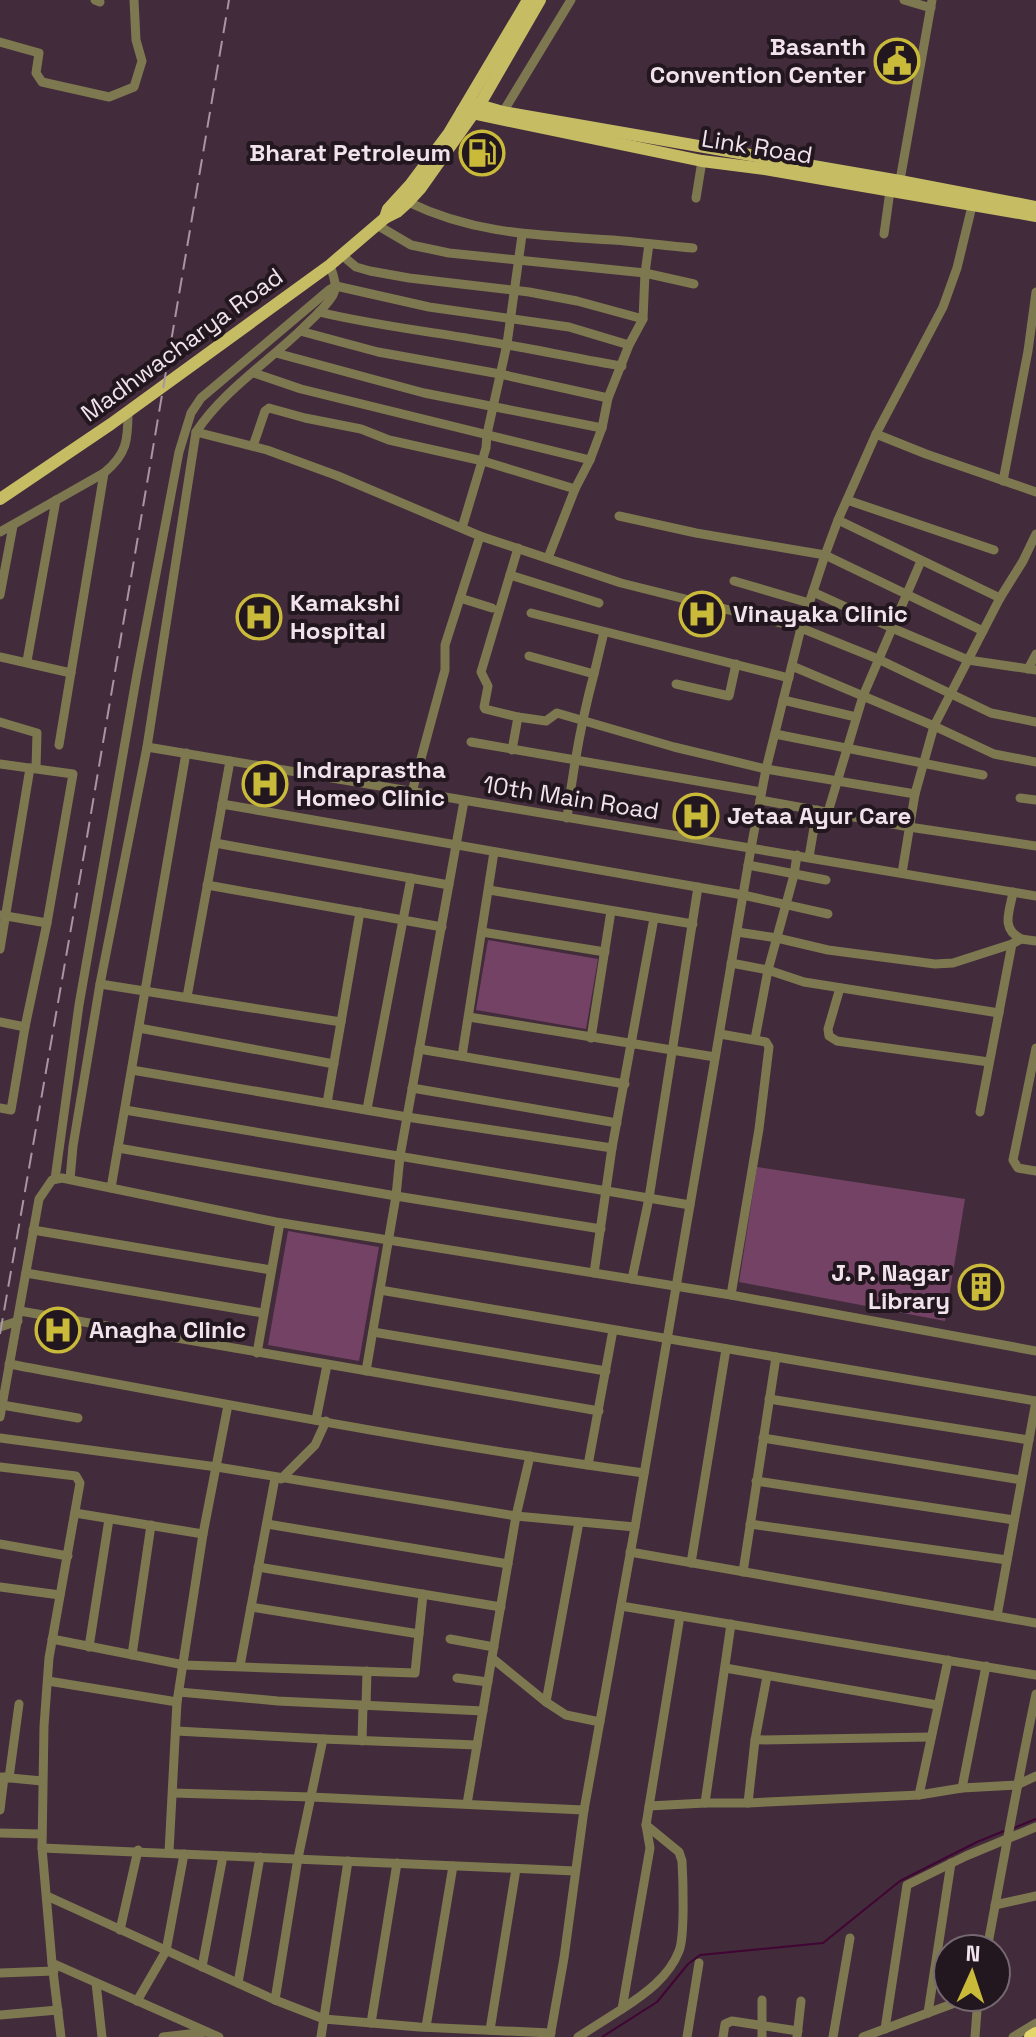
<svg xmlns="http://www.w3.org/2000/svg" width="1036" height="2037" viewBox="0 0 1036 2037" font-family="'Space Grotesk',sans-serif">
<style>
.park{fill:#744265}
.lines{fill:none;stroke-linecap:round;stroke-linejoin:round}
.stream{stroke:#400533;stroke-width:2}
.minor{stroke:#7d7850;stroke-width:9}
.major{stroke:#c6bc64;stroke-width:12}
.highway{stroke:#e3d66b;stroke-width:14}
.rail{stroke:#a896a2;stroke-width:2;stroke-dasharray:16 8;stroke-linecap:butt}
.labels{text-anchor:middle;stroke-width:8;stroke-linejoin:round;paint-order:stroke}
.poi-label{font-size:24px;font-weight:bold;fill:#f1e2ec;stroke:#22171e;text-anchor:start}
.street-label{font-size:24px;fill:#f1e2ec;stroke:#22171e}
</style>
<rect width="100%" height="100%" fill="#422b3b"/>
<!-- park -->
<g class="park">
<path d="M488,940l110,19 -12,70 -110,-19z"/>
<path d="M757,1167l208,32 -20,122 -206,-39z"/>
<path d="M288,1231l91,16 -20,114 -91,-16z"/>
</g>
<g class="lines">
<!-- stream -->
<g class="stream">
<path d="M1014,1828l22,-9"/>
<path d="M602,2037l55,-35 31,-38 12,-9 123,-12 77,-62 77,-39 27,-11"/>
</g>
<!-- minor -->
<g class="minor">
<path d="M95,0l5,2"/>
<path d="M904,0l27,8"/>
<path d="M0,42l39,11 -3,20 6,9 67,15 25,-10 8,-26 -6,-21 -2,-40"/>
<path d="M503,112l68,-112"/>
<path d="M899,186l33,-186"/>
<path d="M696,198l6,-37"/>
<path d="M408,202c68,33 131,33 205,38 27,2 53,6 80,8"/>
<path d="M377,225l34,20 38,8 196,20 49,11"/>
<path d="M884,234l6,-43"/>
<path d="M343,256l13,11 14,4 39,7 120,14 48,9 66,18"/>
<path d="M319,312c62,15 125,21 188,33 38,6 76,15 115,21"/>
<path d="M300,331l78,21 122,22 108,24"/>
<path d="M276,353l148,40 178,35"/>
<path d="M254,373l47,16 289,71"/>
<path d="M196,432l71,18 71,26 142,60 141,47 180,45 77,31 113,54 45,9"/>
<path d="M876,434l50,20 110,38"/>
<path d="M253,446l12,-35 4,-3 36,10 56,11 28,11 94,21 92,28 15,-29 12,-32 6,-30 21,-53 14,-26 2,-46 4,-29"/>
<path d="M1003,481l25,-130 8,-59"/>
<path d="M847,500l147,50"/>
<path d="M619,516l77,17 129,22 158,76"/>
<path d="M838,520l162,78"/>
<path d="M462,528l24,-80 1,-14 20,-90 15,-109"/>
<path d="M0,532l104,-59c23,-19 24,-33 24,-61"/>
<path d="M518,548l-37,124 7,14 -4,21 1,2 33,8 28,4 11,-8 117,34 92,22 149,25"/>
<path d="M548,558l27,-69"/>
<path d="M510,575l89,28"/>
<path d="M734,581l75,22"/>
<path d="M813,592l79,36 76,32 68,10"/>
<path d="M0,595l13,-69"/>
<path d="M460,598l32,10"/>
<path d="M531,613l258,65"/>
<path d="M529,656l65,18c-13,48 -21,95 -27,144"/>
<path d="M0,657l71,16"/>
<path d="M27,661l29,-161"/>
<path d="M792,666l142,60 60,28 42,8"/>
<path d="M1028,669l8,-15"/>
<path d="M594,674l10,-42"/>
<path d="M676,684l53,12 7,-32"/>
<path d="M783,700l73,17"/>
<path d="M0,722l37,11 -1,35"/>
<path d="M775,734l208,41"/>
<path d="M471,742l290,50"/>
<path d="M59,745l45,-272"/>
<path d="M147,747l889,149"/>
<path d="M512,750l6,-33"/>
<path d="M0,764l73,10 -26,149 -22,104 -14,83 -11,-2"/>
<path d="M412,792l33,-122v-25l35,-109"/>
<path d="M1020,798l16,2"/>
<path d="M760,800l149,27 127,19"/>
<path d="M222,804l521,91 85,19"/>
<path d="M828,812l35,-116 58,-135"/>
<path d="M215,843l234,42"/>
<path d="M809,857l8,-47"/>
<path d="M748,865l78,15"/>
<path d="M902,873l13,-79 19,-68 66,-128 23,-37 13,-27"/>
<path d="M207,885l235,42"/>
<path d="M489,890l204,34"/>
<path d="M1013,892c-3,19 -13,36 8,47"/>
<path d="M0,915l47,8"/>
<path d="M482,932l123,20"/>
<path d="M737,932l40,6 51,12 107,14 18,-1 59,-19 9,-5 15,2"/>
<path d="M0,949l30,-181"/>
<path d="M731,963l37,7 36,12 195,31"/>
<path d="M100,984l241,38"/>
<path d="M840,988l-12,41 1,7 8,5 152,21"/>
<path d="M187,997l43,-236"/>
<path d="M469,1017l246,40"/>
<path d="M0,1022l25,5"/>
<path d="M139,1028l195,36"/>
<path d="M720,1034l46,8 3,5 -10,82 -28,166"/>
<path d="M591,1038l20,-127"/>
<path d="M755,1039l13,-69 26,-95 3,-20"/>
<path d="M1036,1048l-23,112 5,8 18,3"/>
<path d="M419,1049l206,35"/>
<path d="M462,1056l32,-204"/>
<path d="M132,1070l275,47 205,31"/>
<path d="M412,1088l205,35"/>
<path d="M327,1103l33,-191"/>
<path d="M367,1109l44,-231"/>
<path d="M125,1110l565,95"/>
<path d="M980,1112l32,-168"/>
<path d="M118,1148l278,48 205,33"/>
<path d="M55,1179l24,-174 58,-331 42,-222 12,-39 10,-15 128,-108 7,-4 93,21 140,20 60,18"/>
<path d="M70,1179l3,-33 27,-162 47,-237 49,-315c27,-41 72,-70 107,-104 10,-10 23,-21 30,-33 5,-9 0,-20 -3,-30"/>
<path d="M111,1188l75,-435"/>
<path d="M33,1230l238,40"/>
<path d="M26,1273l237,40"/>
<path d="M594,1273l18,-125 42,-230"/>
<path d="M632,1279l17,-81 49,-311"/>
<path d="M380,1290l656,111"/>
<path d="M20,1311l579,100"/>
<path d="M0,1327l18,-6"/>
<path d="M373,1332l233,39"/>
<path d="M257,1353l23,-130"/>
<path d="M9,1364c211,39 423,80 635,109"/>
<path d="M366,1371l30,-175 4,-40 64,-355"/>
<path d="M769,1399l260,41"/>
<path d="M2,1405l76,13"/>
<path d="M0,1417l39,-218 13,-19 10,-2 214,44 455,73 305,56"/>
<path d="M316,1420l11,-55"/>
<path d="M0,1438l217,29 299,49 119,11"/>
<path d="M763,1438l258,42"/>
<path d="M588,1465l25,-135"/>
<path d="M0,1467l76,9 4,7 -31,175 -5,68 -2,122 10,115 9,74"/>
<path d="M281,1479l34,-34 11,-24"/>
<path d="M756,1481l258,39"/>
<path d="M75,1513l128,21"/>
<path d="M267,1524l241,40"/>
<path d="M750,1524l257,36"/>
<path d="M0,1544l68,12"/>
<path d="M630,1552l406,71"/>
<path d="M691,1563l35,-214"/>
<path d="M258,1567l243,40"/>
<path d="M743,1572l33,-215"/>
<path d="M0,1587l60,8"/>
<path d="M621,1606l415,69"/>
<path d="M251,1607l168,27"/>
<path d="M997,1616l39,-215"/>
<path d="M52,1639l132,26 231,8 8,-79"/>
<path d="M450,1639l44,8"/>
<path d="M89,1647l20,-128"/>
<path d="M132,1655l19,-130"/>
<path d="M492,1658l54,44 20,13 34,7"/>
<path d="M240,1666l35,-188"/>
<path d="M725,1668l212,37"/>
<path d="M457,1678l31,4"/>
<path d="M48,1681l129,21"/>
<path d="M179,1692l99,9 205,10"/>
<path d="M546,1702l33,-180"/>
<path d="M366,1706l1,-35"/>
<path d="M176,1731l147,8 154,6"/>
<path d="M755,1740l176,-3"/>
<path d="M362,1741l1,-36"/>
<path d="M0,1777l42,4"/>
<path d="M9,1778l10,-74"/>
<path d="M962,1788l24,-122"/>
<path d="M173,1793l138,4 273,13"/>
<path d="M919,1795l29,-135"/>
<path d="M705,1803h43l7,-63 12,-64"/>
<path d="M748,1803l171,-8 43,-7 55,-3 19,-9"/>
<path d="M467,1804l49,-288 14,-60"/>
<path d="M649,1806l56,-3 26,-179"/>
<path d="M0,1810l4,-33"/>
<path d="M0,1833l42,1"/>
<path d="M42,1848l533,23"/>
<path d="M169,1852l8,-150 26,-168 25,-129"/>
<path d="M47,1896l228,104 49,19 95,8 132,6"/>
<path d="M995,1905l41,-9"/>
<path d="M120,1930l18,-80"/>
<path d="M987,1949c16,-85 31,-170 49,-255"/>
<path d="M52,1963l167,74"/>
<path d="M202,1967l21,-111"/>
<path d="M0,1973l54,-2"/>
<path d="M96,1983l6,54"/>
<path d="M238,1983l22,-126"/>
<path d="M275,2000l23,-142 25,-119"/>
<path d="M762,2000v37"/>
<path d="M137,2001l29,-50 18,-97"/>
<path d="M622,2009c23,-15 47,-32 57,-58 6,-14 4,-73 3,-90l-3,-9 -33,-27"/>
<path d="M928,2013l23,-150"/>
<path d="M0,2015l58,-5"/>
<path d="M371,2023l26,-160"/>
<path d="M426,2027l27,-161"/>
<path d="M885,2029l22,-144 59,-29 70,-29"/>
<path d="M490,2030l26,-161"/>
<path d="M163,2037l44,-5"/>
<path d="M321,2037l27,-176"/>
<path d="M550,2037l14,-79 20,-148 51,-283 116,-679 15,-79 35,-141 24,-73 13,-35 38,-86 67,-127 14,-39 16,-66"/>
<path d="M578,2037l44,-28 28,-161 -4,-23 34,-209"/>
<path d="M687,2037l12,-74"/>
<path d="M723,2037l2,-13 7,-3 66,10"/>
<path d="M797,2037l4,-36"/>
<path d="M833,2037l17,-99"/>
<path d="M863,2037l108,-40"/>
<path d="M975,2037l3,-40"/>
<path d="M1013,2037l23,-14"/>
</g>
<!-- major -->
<g class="major">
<path d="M468,102l35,10 397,69 136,26"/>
<path d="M462,111l240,50 63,8 271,47"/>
<path d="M385,218l3,-9 22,-24 39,-52 79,-133"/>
<path d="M0,499l111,-75 219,-159 55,-47 12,-6 11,-10 12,-13 60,-85 60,-104"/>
</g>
<!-- highway -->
<path class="highway" d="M1031,2037l5,-3"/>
<!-- rail -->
<path class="rail" d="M0,1334l87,-497 142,-837"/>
</g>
<!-- icons -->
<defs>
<g id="civic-ring" transform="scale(2.3)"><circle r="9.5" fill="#22171e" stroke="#c9ba3a" stroke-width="1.5"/><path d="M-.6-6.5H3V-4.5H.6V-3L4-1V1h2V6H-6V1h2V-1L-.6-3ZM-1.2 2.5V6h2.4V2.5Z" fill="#c9ba3a"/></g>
<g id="fuel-ring" transform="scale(2.3)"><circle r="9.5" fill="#22171e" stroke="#c9ba3a" stroke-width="1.5"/><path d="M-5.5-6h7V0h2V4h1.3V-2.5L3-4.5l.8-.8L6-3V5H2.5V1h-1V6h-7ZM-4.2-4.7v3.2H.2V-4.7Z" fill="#c9ba3a"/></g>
<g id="hospital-ring" transform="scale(2.3)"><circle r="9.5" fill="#22171e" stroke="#c9ba3a" stroke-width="1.5"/><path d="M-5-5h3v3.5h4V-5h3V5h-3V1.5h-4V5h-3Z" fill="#c9ba3a"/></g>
<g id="building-ring" transform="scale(2.3)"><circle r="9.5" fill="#22171e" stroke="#c9ba3a" stroke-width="1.5"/><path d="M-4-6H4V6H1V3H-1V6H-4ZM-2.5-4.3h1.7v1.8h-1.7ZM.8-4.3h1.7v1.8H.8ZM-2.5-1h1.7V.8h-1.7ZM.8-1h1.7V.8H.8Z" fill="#c9ba3a"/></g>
</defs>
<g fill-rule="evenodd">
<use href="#civic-ring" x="897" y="61"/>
<use href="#fuel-ring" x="482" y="153"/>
<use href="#hospital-ring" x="702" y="614"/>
<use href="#hospital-ring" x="259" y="617"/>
<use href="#hospital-ring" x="265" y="784"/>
<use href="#hospital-ring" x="696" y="816"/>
<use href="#building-ring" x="981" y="1287"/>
<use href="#hospital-ring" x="58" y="1330"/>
</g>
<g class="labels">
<!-- poi labels -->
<g class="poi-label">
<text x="866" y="55" text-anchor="end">Basanth<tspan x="866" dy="28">Convention Center</tspan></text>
<text x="451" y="161" text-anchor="end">Bharat Petroleum</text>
<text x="290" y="611">Kamakshi<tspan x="290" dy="28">Hospital</tspan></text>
<text x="733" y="622">Vinayaka Clinic</text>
<text x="296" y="778">Indraprastha<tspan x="296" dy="28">Homeo Clinic</tspan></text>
<text x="727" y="824">Jetaa Ayur Care</text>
<text x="950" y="1281" text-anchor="end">J. P. Nagar<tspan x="950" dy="28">Library</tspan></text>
<text x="89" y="1338">Anagha Clinic</text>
</g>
<!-- street labels -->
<g class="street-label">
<text transform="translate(757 147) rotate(9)" y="8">Link Road</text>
<text transform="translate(182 345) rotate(-36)" y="8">Madhwacharya Road</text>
<text transform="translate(571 798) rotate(9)" y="8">10th Main Road</text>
</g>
</g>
<!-- north arrow -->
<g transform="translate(972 1973) rotate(3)"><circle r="38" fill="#22171e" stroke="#756870" stroke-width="2"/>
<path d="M0-6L14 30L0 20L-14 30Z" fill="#c9ba3a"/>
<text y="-12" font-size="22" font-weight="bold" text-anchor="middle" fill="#f1e2ec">N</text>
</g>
</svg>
